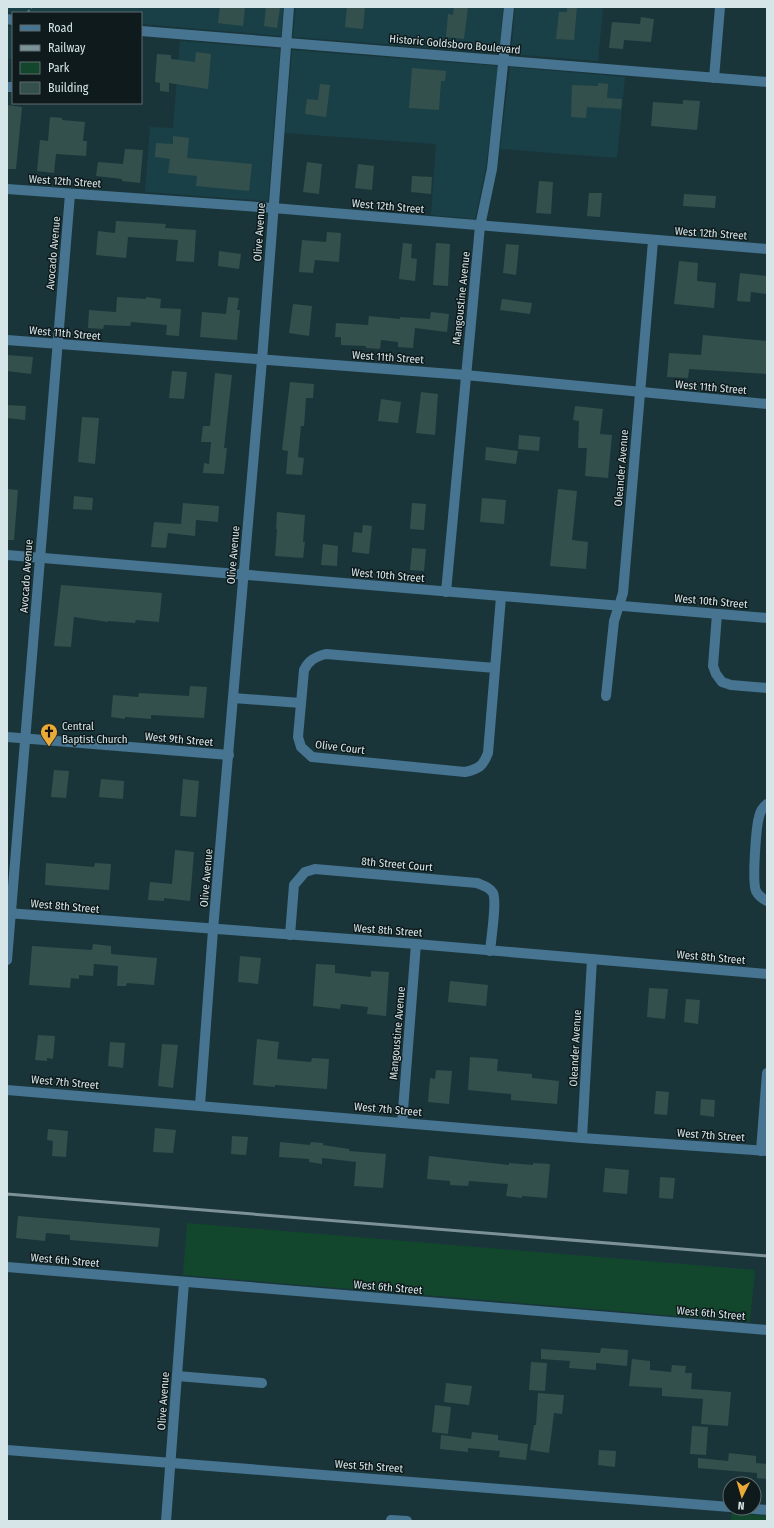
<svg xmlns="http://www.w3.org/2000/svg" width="774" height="1528" viewBox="0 0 774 1528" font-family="'Fira Sans Condensed',sans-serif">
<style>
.built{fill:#1a4047}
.green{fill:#13472d}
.building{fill:#34504c}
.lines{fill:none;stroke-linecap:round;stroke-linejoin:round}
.path{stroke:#597075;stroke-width:2;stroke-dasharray:4 2;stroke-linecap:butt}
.minor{stroke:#477490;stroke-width:10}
.rail{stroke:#7d9296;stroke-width:3}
.labels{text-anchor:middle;stroke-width:3;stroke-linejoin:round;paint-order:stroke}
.street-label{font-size:11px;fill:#d6e5e8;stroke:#0e1a1c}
.poi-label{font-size:11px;fill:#d6e5e8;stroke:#0e1a1c;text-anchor:start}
</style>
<rect width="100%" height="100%" fill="#19353a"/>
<!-- built -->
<g class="built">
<path d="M7,7h276l-2,29 -140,-12v-11h-125l-9,-1z"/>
<path d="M296,7h207l-4,46 -206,-16z"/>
<path d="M515,7h88l-5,54 -87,-7z"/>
<path d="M7,26l6,1v32h-6z"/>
<path d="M180,41l100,8 -12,152 -123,-9 5,-65 23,1z"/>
<path d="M292,50l206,16 -12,102 -11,51 -44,-4 5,-71 -151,-11z"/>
<path d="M510,67l115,10 -8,81 -117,-9z"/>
</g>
<!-- green -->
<g class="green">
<path d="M187,1223l568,47 -5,52 -567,-47z"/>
<path d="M732,1513l35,3v5h-36z"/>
</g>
<!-- building -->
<g class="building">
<path d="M220,7h25l-2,19 -25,-3z"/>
<path d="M266,7h14l-3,21 -13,-2z"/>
<path d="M347,7h18l-2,22 -18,-2z"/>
<path d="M454,7h14l-4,32 -18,-2 2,-23 5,1z"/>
<path d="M567,7h10l-3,33 -18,-1 3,-27h8z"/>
<path d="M641,17l13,2 -3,23 -27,-2 -1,9 -14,-1 3,-26 28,2z"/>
<path d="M196,52l15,2 -3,35 -39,-6v9l-9,-1v-8l-5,-1 2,-28 14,1v4l24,3z"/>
<path d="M412,68l34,3 -1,10h-4l-2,29 -30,-2z"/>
<path d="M598,83l10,1 -1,14 15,1 -1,10 -34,-2 -1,11 -15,-1 1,-32 26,1z"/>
<path d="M320,84l10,1 -4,32 -21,-3 2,-15 11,1z"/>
<path d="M683,100l17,1 -3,29 -46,-4 2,-24 30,2z"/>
<path d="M7,105l15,2 -6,62h-9z"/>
<path d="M50,117l12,1v2l23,2 -2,19h4l-1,15 -30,-2 -2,19 -17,-2 3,-31 8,1z"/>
<path d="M173,136l16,2 -2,20 65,6 -3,27 -53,-5 1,-10 -29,-3 2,-14 -15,-2 1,-14 17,1z"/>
<path d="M125,149l18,1 -3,33 -18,-2v-2l-26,-3 2,-14 25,2z"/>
<path d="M307,162l15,2 -3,30 -16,-2z"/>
<path d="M358,164l16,2 -2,24 -17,-2z"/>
<path d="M412,176l20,1 -1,17 -20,-2z"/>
<path d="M539,181l14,1 -2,32 -15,-1z"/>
<path d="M589,193h13l-2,24 -13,-1z"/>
<path d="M684,194l32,2 -1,12 -32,-2z"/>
<path d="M116,221l50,3 -1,4 31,2 -2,32 -18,-1 2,-21 -50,-3 -2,21 -30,-3 2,-24 17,2z"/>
<path d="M327,232l14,1 -2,29 -24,-2 -2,13 -14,-1 3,-32 24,2z"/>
<path d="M403,243l9,1 -1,14 6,1 -2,22 -16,-2z"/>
<path d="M436,243l14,1 -2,42 -15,-1z"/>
<path d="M506,244l13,1 -3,30 -13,-2z"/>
<path d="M219,251l22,3 -2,15 -21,-3z"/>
<path d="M679,261l19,2 -1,18 19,2 -2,25 -40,-4z"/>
<path d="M740,273l27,3v18l-16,-2 -1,10 -13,-1z"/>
<path d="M117,297l29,2v-2l15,2 -1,9 21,1 -2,27 -13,-1 1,-10 -36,-3 -1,4 -26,-1 -1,4 -15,-1 1,-18 27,2z"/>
<path d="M228,297l11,1 -2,12h3l-3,30 -37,-3 2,-25 24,2z"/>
<path d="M502,299l30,4 -2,11 -30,-4z"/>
<path d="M293,304l19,2 -3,30 -20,-3z"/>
<path d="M431,312l18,2 -2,18 -32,-4 -2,20 -15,-1v-5l-17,-2 -1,9 -14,-1v-2l-25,-1v-8h-6l1,-14 32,2 1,-9 31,3v-2l30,2z"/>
<path d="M703,335l64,6v33l-78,-5 -1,9 -21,-1 2,-24 32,2z"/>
<path d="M7,355l26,2 -2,17 -24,-3z"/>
<path d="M172,371l15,1 -3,27 -15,-1z"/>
<path d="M215,373l17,2 -8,73h3l-3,26 -21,-1 1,-10 5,1 2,-22h-10l2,-16h7z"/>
<path d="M290,382l24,2 -1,14h-7l-2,28h-3l-3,31 6,1 -2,17 -16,-1 2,-23 -6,-1z"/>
<path d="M421,392l17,2 -3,41 -19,-2z"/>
<path d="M381,399l20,3 -3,21 -20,-2z"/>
<path d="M7,405l19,1 -1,14 -18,-2z"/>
<path d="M575,406l28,3 -3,25 12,1 -4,43 -23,-2 2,-28h-9l1,-27 -6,-1z"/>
<path d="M82,417l17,1 -4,46 -17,-2z"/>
<path d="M519,435l21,2 -1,14 -21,-2z"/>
<path d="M486,447l32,4 -2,13 -31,-4z"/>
<path d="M7,489l11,1 -4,50h-7z"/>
<path d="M558,489l19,2 -5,49 16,2 -2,27 -36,-3z"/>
<path d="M74,496l19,2 -1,12 -19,-1z"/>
<path d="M482,498l24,2 -2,24 -24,-2z"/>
<path d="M183,503l36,3 -1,16 -22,-2 -1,16 -27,-3 -2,15 -15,-1 3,-25 27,2z"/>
<path d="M412,503l14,1 -2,26 -14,-1z"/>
<path d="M277,512l28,3 -2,27h2l-2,16 -28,-2 2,-27h-1z"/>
<path d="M363,525l9,1 -3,28 -17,-2 2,-20 8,1z"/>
<path d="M323,544l15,2 -1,20 -16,-1z"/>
<path d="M412,548l14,1 -2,22 -14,-1z"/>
<path d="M61,585l101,8 -3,29 -23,-2 -1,3 -27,-2v1l-34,-5 -3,30 -17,-1z"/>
<path d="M190,686l17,1 -3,31 -53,-3v4l-26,-2v2l-14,-2 2,-22 25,2 1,-4 50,3z"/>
<path d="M54,770l15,1 -3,27 -15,-1z"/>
<path d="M101,779l23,2 -1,18 -24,-2z"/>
<path d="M183,779l16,2 -3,36 -16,-1z"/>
<path d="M175,850l19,2 -4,49 -26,-3v3l-16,-1 2,-18 22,2z"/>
<path d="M46,863l48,4 1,-4 16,1 -2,26 -64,-5z"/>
<path d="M93,944l18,2v8l46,4 -3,27 -27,-2 -1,3h-9l1,-20 -24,-2 -1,12 -14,-1v4l-8,-1 -1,10 -41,-3 3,-39 60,4z"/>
<path d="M240,956l21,2 -3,26 -20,-2z"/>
<path d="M316,964l19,1v8l36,4v-6l18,1 -3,44 -19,-2 1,-7 -27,-3 -1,5 -27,-3z"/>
<path d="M450,981l38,4 -2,21 -38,-4z"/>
<path d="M649,988l19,1 -3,30 -18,-2z"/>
<path d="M686,999l14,1 -2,24 -14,-2z"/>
<path d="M38,1035l17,1 -2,23 -6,-1v3l-12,-1z"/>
<path d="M257,1039l22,3 -2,17 34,3 1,-4 17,1 -2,30 -52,-4v2l-22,-2z"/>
<path d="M110,1042l15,1 -2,25 -15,-2z"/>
<path d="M162,1044l16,1 -5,43 -15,-2z"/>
<path d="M470,1057l28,2 -1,12 35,3v4l27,3 -2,23 -46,-4v-6l-43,-4z"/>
<path d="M436,1070l16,1 -3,33 -21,-2 2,-24 5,1z"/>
<path d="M656,1091l13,1 -2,23 -13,-1z"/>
<path d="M701,1099l14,1 -1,17 -14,-2z"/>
<path d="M155,1128l21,2 -3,23 -20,-1z"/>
<path d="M48,1129l20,2 -2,26 -14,-1 1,-15 -6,-1z"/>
<path d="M232,1136l16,1 -2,18 -15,-1z"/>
<path d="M280,1142l30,3 1,-3 12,1v2l26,4v2l37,3 -3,34 -29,-2 2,-24 -34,-4v6l-13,-2v-3l-30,-2z"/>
<path d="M429,1156l80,9v-2l24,2v-2l17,1 -3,34 -25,-2v2l-16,-2 2,-12 -39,-3 -1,5 -18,-1v-4l-23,-2z"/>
<path d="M605,1168l24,2 -2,24 -24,-2z"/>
<path d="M660,1177l15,1 -2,21 -14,-1z"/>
<path d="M18,1216l142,12 -2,19 -88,-7v-5l-24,-2 -1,8 -29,-3z"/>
<path d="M601,1348l27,2 -1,16 -31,-3v7l-27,-2 1,-7 -29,-2v-10l59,4z"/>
<path d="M632,1359l18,2v9l21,2 1,-7 14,1 -1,7h7l-1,16 40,3 -3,34 -27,-2 2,-25 -41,-3v-8l-33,-2z"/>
<path d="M531,1362l16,1 -2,28 -16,-1z"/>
<path d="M446,1383l26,3 -3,19 -25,-3z"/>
<path d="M538,1393l26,2 -2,19 -8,-1 -5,40 -19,-3 4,-25h2z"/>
<path d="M435,1405l16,2 -3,27 -16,-2z"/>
<path d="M692,1426l16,1 -2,28 -16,-1z"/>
<path d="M472,1432l26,3v5l30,4 -2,16 -27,-3 1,-6 -32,-3v4l-28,-3 1,-14 30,4z"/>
<path d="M599,1450l17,1 -1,16 -17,-2z"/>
<path d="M729,1453l27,3v7l11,1v15l-10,-1v-5l-59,-5v-10l30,3z"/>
</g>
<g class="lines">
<!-- path -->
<path class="path" d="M27,13l5,-6"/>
<!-- minor -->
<g class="minor">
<path d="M7,19l6,1"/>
<path d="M141,31l626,51"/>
<path d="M714,78l6,-71"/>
<path d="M7,87h6"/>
<path d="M7,189l266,19 494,41"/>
<path d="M7,340l458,35 302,29"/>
<path d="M7,555l760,63"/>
<path d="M446,592l34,-366 12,-57 17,-162"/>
<path d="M717,614l-4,52 3,8 6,8 9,3 36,3"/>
<path d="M495,668l-169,-14c-11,3 -17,6 -22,16l-6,67 3,10 11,10 153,15c14,-3 18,-6 23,-19l13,-156"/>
<path d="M606,696l8,-75 9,-28 30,-352"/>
<path d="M233,698l68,5"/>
<path d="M7,737l222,18"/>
<path d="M767,804c-4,3 -7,8 -8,13 -3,11 -7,65 -3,74 2,4 7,8 11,10"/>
<path d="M7,913l409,31 351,30"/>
<path d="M290,935l4,-50 11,-13 10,-3 162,14c5,2 13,4 16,10 4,8 -2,47 -3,58"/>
<path d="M7,960l63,-766"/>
<path d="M7,1090l575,48 185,13"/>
<path d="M200,1105l13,-175 49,-570 27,-353"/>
<path d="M402,1123l14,-179"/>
<path d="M582,1138l10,-179"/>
<path d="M761,1151l6,-78"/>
<path d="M7,1267l760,63"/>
<path d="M177,1376l85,7"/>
<path d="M7,1450l723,57"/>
<path d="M743,1508l24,2"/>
<path d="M166,1521l18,-239"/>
<path d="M391,1521v-1l16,1"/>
</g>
<!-- rail -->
<path class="rail" d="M7,1194l760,62"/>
</g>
<!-- icons -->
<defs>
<g id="church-pin" transform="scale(0.9)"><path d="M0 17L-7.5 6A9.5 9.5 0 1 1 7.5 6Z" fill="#e9aa38" stroke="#0e1a1c"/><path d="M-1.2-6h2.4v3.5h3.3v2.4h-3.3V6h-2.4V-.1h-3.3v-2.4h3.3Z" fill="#111"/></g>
</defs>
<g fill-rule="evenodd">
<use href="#church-pin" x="49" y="732"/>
</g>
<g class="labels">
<!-- street labels -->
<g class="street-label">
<text transform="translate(455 44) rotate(5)" y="4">Historic Goldsboro Boulevard</text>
<text transform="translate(65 181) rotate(4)" y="4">West 12th Street</text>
<text transform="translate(388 206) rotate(5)" y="4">West 12th Street</text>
<text transform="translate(259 232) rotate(-86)" y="4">Olive Avenue</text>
<text transform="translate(711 233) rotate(4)" y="4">West 12th Street</text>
<text transform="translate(53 253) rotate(-85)" y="4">Avocado Avenue</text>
<text transform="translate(461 298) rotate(-84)" y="4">Mangoustine Avenue</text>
<text transform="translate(65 333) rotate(5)" y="4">West 11th Street</text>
<text transform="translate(388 357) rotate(4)" y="4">West 11th Street</text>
<text transform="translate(711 387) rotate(5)" y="4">West 11th Street</text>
<text transform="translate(621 468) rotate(-85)" y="4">Oleander Avenue</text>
<text transform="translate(233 555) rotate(-85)" y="4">Olive Avenue</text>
<text transform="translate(388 575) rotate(5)" y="4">West 10th Street</text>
<text transform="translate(26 576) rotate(-86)" y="4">Avocado Avenue</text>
<text transform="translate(711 601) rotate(5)" y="4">West 10th Street</text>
<text transform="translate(179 739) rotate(5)" y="4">West 9th Street</text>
<text transform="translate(340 747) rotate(7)" y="4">Olive Court</text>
<text transform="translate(397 864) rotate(5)" y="4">8th Street Court</text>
<text transform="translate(206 878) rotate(-85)" y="4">Olive Avenue</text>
<text transform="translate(65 906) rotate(5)" y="4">West 8th Street</text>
<text transform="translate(388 930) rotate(4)" y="4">West 8th Street</text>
<text transform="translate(711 957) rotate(5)" y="4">West 8th Street</text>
<text transform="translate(397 1033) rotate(-85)" y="4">Mangoustine Avenue</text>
<text transform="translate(575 1048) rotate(-87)" y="4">Oleander Avenue</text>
<text transform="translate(65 1082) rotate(5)" y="4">West 7th Street</text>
<text transform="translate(388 1109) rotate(5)" y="4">West 7th Street</text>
<text transform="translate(711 1135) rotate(4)" y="4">West 7th Street</text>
<text transform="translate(65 1260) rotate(5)" y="4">West 6th Street</text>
<text transform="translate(388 1287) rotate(5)" y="4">West 6th Street</text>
<text transform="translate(711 1313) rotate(5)" y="4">West 6th Street</text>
<text transform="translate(163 1401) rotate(-86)" y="4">Olive Avenue</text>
<text transform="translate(369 1466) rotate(4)" y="4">West 5th Street</text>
</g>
<!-- poi labels -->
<g class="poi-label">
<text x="62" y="730">Central<tspan x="62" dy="13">Baptist Church</tspan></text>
</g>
</g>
<!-- border -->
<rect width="774" height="1528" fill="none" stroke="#d6e5e8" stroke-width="16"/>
<!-- legend -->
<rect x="12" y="12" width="130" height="92" fill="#0e1a1c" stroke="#5e6b6e"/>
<rect x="20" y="25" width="20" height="6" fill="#477490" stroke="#5e6b6e"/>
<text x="48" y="32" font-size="12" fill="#d6e5e8">Road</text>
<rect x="20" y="45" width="20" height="6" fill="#7d9296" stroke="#5e6b6e"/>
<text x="48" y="52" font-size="12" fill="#d6e5e8">Railway</text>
<rect x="20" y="62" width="20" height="12" fill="#13472d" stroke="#5e6b6e"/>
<text x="48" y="72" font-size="12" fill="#d6e5e8">Park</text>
<rect x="20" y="82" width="20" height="12" fill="#34504c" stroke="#5e6b6e"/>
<text x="48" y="92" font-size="12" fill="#d6e5e8">Building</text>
<!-- north arrow -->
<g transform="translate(742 1496) rotate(185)"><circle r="19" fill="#0e1a1c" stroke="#5e6b6e"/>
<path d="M0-3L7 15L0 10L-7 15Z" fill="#e9aa38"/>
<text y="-6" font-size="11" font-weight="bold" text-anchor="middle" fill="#d6e5e8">N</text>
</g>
</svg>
